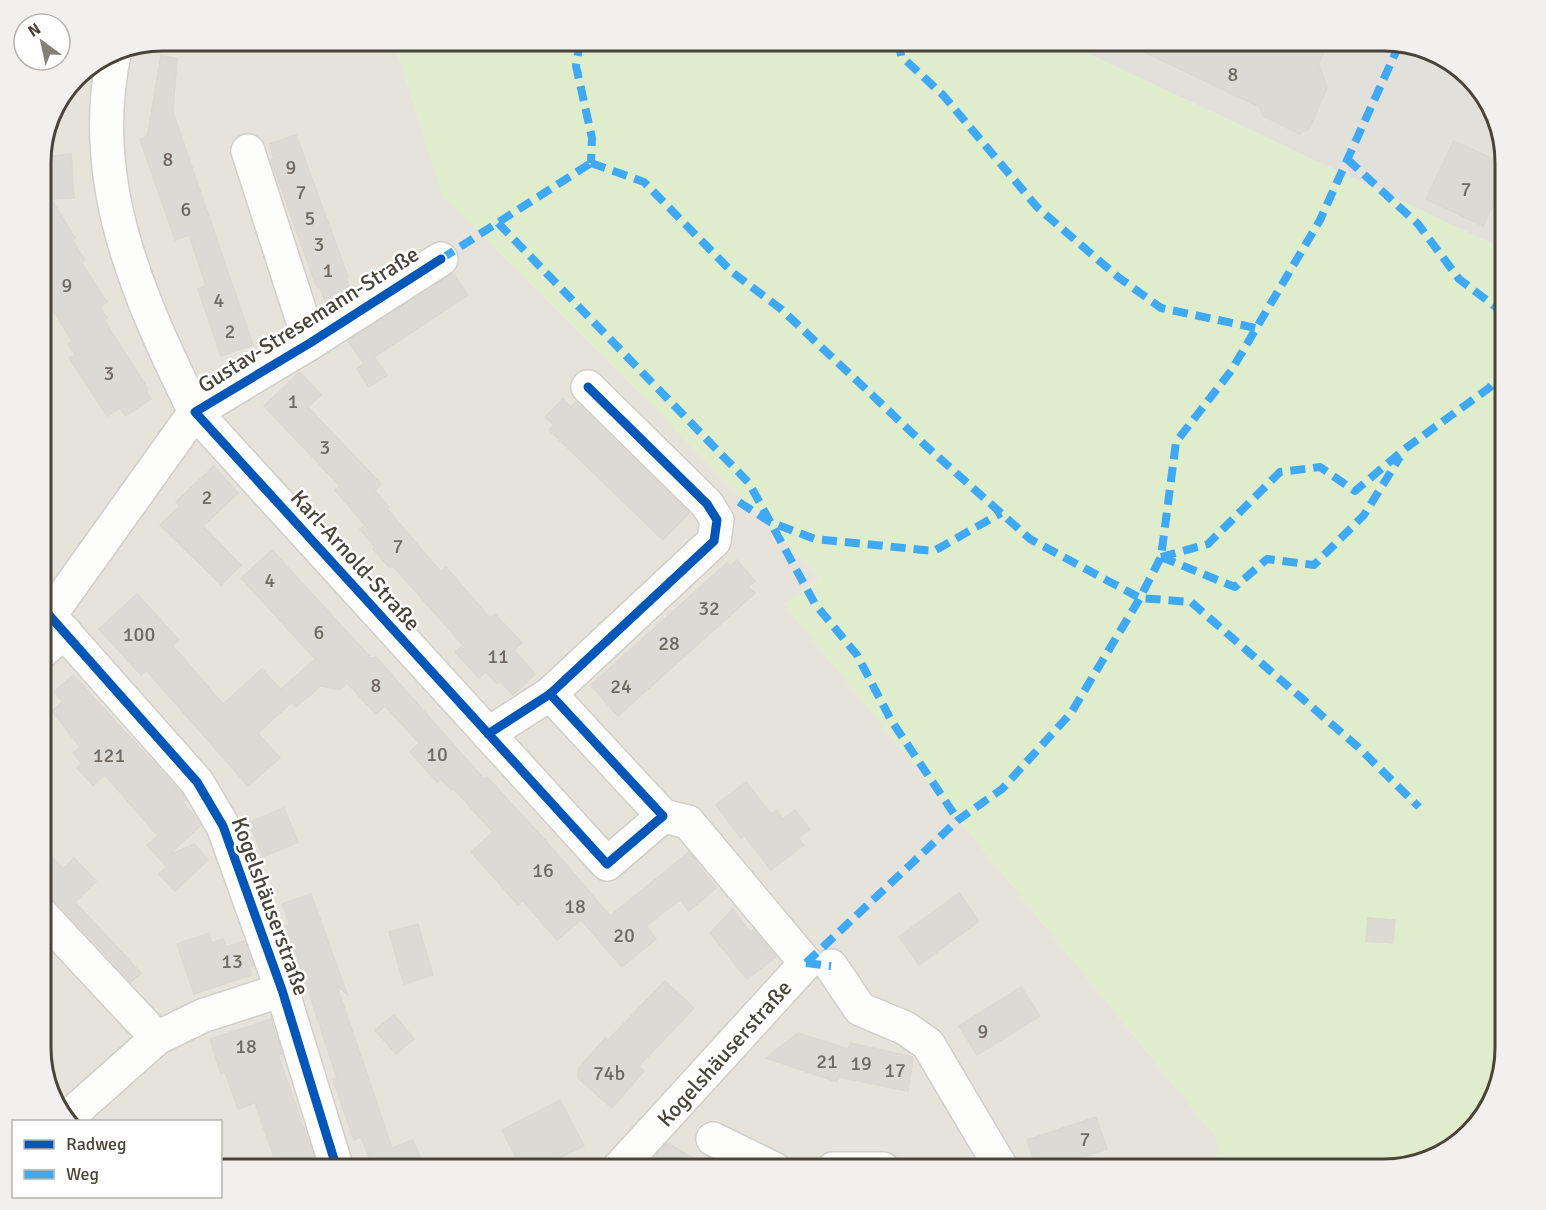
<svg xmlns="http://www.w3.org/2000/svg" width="1546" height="1210" viewBox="0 0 1546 1210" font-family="Signika,sans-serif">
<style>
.residential{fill:#e6e3da}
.industrial{fill:#e2e0db}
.green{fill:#dfedcd}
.building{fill:#dcdad5;stroke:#dbd8d2;stroke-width:1.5}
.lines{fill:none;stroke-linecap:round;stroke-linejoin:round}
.minor-casing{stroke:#d0cfca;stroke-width:36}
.minor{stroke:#fdfdfc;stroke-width:33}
.quiet{stroke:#3fa9f5;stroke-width:8;stroke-dasharray:15 8;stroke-linecap:butt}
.cycleway-casing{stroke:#fff;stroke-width:13}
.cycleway{stroke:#0057b8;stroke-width:9}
.labels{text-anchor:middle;stroke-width:5;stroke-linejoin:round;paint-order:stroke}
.number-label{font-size:20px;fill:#6f6a60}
.street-label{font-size:22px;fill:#4a4338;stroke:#fff}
.rim{fill:none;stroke:#4a4338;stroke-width:3}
</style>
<rect width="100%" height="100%" fill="#f2f1ed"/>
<!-- residential -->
<path class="residential" d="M162,41h232l49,156 142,140 235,241 -36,26 433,534v31h-996l-1,-47 -152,-1 -15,-19 -12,-46v-902l12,-46 29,-37 34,-21z"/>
<!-- industrial -->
<path class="industrial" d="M1061,41h324l39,6 40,23 29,38 12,54v88z"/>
<!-- green -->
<path class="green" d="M394,41h667l444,209v799l-6,39 -23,40 -38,29 -54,12h-167v-31l-433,-534 36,-26 -235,-241 -142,-140z"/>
<!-- building -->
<g class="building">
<path d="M1119,40h210l-10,24 8,24 -18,41 -10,5 -36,-18 -3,-9z"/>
<path d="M161,56l16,2 -4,54 80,233 -32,11 -23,-67 8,-3 -17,-51 -14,5 -35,-101 7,-2z"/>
<path d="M296,135l52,142 -2,1 5,14 -26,9 -5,-14 -3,1 -46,-128 3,-2 -5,-14z"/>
<path d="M1454,141l52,24v13l-23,48 -57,-27z"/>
<path d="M71,154l3,44 -23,1 24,39 -3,2 13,20 -4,2 26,40 -7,5 7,11 -3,2 44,69 -2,2 5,8 -26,17 -5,-8 -13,8 -38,-58 6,-3 -7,-11 4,-3 -31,-50v-134z"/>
<path d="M453,273l15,22 -94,62 13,18 -18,12 -12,-18 7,-5 -16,-23z"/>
<path d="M300,372l21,23 -13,12 73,77 -6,7 14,16 -2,2 54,63 5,-5 44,51 5,-4 27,29 -8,7 21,24 -22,21 -13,-14 -3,3 -11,-12 -7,6 -24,-26 8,-7 -70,-79 -3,2 -17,-19 2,-2 -15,-18 5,-4 -30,-35 5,-4 -76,-80z"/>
<path d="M563,399l8,8 5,-5 113,111 -26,27 -114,-110 5,-5 -9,-8z"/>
<path d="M214,466l24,27 -35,33 38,39 -20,20 -61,-60 20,-19 -4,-4z"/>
<path d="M272,550l99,108 5,-1 108,122 3,-2 60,65 63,74 79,-64 27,36 -27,23 -9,-11 -34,26 10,13 -34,28 -41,-47 -24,20 -34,-39 -5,4 -47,-53 22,-20 -40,-44 -2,2 -10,-11 -4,3 -27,-30 9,-9 -34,-37 -9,8 -29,-31 -8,7 -18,-4 -25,21 -4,-5 -34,31 22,25 -32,28 -102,-116 -5,5 -42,-46 38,-35 42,46 -6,6 50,58 39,-35 23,25 -4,-5 34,-30 -74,-81z"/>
<path d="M737,560l18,21 -7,6 7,6 -137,123 -27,-31 136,-122 3,3z"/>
<path d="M73,675l109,119 4,6 -3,2 18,23 -32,30 25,-11 14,16 -33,31 -16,-17 8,-7 -20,-22 11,-9 -53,-61 -12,10 -16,-17 5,-4 -9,-11 7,-6 -28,-36 11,-10 -9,-9z"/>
<path d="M746,782l25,32 6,-4 6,9 12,-9 15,19 -12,9 6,7 -33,25 -27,-35 -3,3 -25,-33z"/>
<path d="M284,808l14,34 -35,15 -14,-35z"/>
<path d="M41,845l22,24 11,-11 22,23 -21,21 66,71 -10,9 -76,-81 -14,-5z"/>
<path d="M959,893l20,28 -60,44 -20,-28z"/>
<path d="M311,894l36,100 -10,-8 55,162 21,-8 12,29h-70v-6l14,-6 -8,-20 -7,3 -21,-61 4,-1 -42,-128 -6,3 -9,-25 10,-3 -8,-21z"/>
<path d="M733,909l17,23 4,-2 22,27 -29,22 -37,-46z"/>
<path d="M1368,918l27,2 -2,23 -27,-2z"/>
<path d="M418,924l15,51 -29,9 -15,-52z"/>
<path d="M209,933l3,10 11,-4 3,8 18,-6 9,25 -4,1 2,8 -57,19 -17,-50z"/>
<path d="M665,981l29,27 -55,58 5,5 -32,37 -34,-30v-9l28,-32 2,3z"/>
<path d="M1021,987l19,29 -63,39 -18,-29z"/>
<path d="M394,1015l20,24 -18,15 -21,-24z"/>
<path d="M271,1019l11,35 -4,1 40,114h-40l-23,-66 -17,6 -13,-37 -4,2 -11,-35z"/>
<path d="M798,1033l50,16 2,-6 63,14 -5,34 -69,-14 -2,5 -71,-24z"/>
<path d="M560,1100l24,46 -48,23h-14l-20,-39z"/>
<path d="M1096,1117l11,32 -60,21h-10l-10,-30z"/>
<path d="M667,1143l45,26h-69z"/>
</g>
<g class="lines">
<!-- minor casing -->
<g class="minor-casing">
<g id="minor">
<path d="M248,151l62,192"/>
<path d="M441,259l-131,84 -115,69 412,452 56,-48 -113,-122 -62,40"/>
<path d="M41,606l156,176 26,44 59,164 55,179"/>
<path d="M50,615l145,-203c-56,-114 -110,-232 -80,-362"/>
<path d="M41,652l24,-20"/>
<path d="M550,694l164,-153 3,-21 -10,-16 -119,-117"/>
<path d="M41,914l116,124"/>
<path d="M831,966l29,43 45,19 23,16 74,125"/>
<path d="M66,1119l91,-81 45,-22 80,-26"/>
<path d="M713,1139l61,30"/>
<path d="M618,1169l188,-206 -118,-141 -25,-6"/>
<path d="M833,1169h50"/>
</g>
</g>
<!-- minor -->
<use href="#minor" class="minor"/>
<!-- quiet -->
<g class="quiet">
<path d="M580,41l-4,25 16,72 -1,25"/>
<path d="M899,41l2,15 42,39 94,112 81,70 43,31 95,20"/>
<path d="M1347,159l71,65 41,55 46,35"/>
<path d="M591,163l53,19 88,90 49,37 145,137 104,93 110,59 51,4 167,145 61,60"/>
<path d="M498,223l251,260 66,121 42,51 34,65 67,100"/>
<path d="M441,259l150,-96"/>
<path d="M739,502l31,20 45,17 119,12 67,-38"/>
<path d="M1161,557l47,-13 72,-72 40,-5 35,24 51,-43 83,-60 16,-17"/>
<path d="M1161,557l74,30 32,-28 47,6 50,-50 36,-58"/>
<path d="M806,963l152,-143 44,-31 69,-76 69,-115 21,-41 15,-115 55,-71 89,-151 80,-177"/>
<path d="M806,963l25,3"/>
</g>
<!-- cycleway casing -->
<g class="cycleway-casing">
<g id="cycleway">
<path d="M441,259l-131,84 -115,69 412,452 56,-48 -113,-122 -62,40"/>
<path d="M41,606l156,176 26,44 59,164 55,179"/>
<path d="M550,694l164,-153 3,-21 -10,-16 -119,-117"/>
</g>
</g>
<!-- cycleway -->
<use href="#cycleway" class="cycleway"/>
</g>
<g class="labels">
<!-- number labels -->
<g class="number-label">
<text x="1233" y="81">8</text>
<text x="168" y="166">8</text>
<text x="291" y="174">9</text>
<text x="1466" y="196">7</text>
<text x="301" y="199">7</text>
<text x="186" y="216">6</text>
<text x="310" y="225">5</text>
<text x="319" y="251">3</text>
<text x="328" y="277">1</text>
<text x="67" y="292">9</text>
<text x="219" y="307">4</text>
<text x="230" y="338">2</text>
<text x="109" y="380">3</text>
<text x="293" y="408">1</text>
<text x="325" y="454">3</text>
<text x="207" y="504">2</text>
<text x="398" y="553">7</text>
<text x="270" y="587">4</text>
<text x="709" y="615">32</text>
<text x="319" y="639">6</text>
<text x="139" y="641">100</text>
<text x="669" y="650">28</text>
<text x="498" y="663">11</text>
<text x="376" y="692">8</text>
<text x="621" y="693">24</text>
<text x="437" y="761">10</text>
<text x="109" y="762">121</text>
<text x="543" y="877">16</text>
<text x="575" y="913">18</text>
<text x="624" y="942">20</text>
<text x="232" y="968">13</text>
<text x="983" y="1038">9</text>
<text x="246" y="1053">18</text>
<text x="827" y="1068">21</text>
<text x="861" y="1070">19</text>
<text x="895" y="1077">17</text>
<text x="609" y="1080">74b</text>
<text x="1085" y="1146">7</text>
</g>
<!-- street labels -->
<g class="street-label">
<text transform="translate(308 319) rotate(-32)" y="8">Gustav-Stresemann-Straße</text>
<text transform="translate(356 560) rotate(48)" y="8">Karl-Arnold-Straße</text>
<text transform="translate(271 906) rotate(70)" y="8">Kogelshäuserstraße</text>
<text transform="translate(724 1053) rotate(-48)" y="8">Kogelshäuserstraße</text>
</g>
</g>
<!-- crop -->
<path d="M0 0H1546V1210H0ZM162 51H1384A111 111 0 0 1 1495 162V1048A111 111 0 0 1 1384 1159H162A111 111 0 0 1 51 1048V162A111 111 0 0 1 162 51Z" fill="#f1f0ef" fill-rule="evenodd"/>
<path class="rim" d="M162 51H1384A111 111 0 0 1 1495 162V1048A111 111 0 0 1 1384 1159H162A111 111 0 0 1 51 1048V162A111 111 0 0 1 162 51Z"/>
<!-- legend -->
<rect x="12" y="1120" width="210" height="78" fill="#ffffff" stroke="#b7b4af" stroke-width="1.5"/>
<rect x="24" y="1140" width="30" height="9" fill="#0057b8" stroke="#b7b4af" stroke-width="1.5"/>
<text x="66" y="1150" font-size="18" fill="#4a4338">Radweg</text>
<rect x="24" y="1170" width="30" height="9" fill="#3fa9f5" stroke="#b7b4af" stroke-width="1.5"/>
<text x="66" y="1180" font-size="18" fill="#4a4338">Weg</text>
<!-- north arrow -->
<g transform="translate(42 42) rotate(327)"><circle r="28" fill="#ffffff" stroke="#b7b4af" stroke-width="1.5"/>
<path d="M0-4.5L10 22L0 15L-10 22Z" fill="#858077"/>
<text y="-9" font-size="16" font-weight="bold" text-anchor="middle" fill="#4a4338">N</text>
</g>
</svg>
